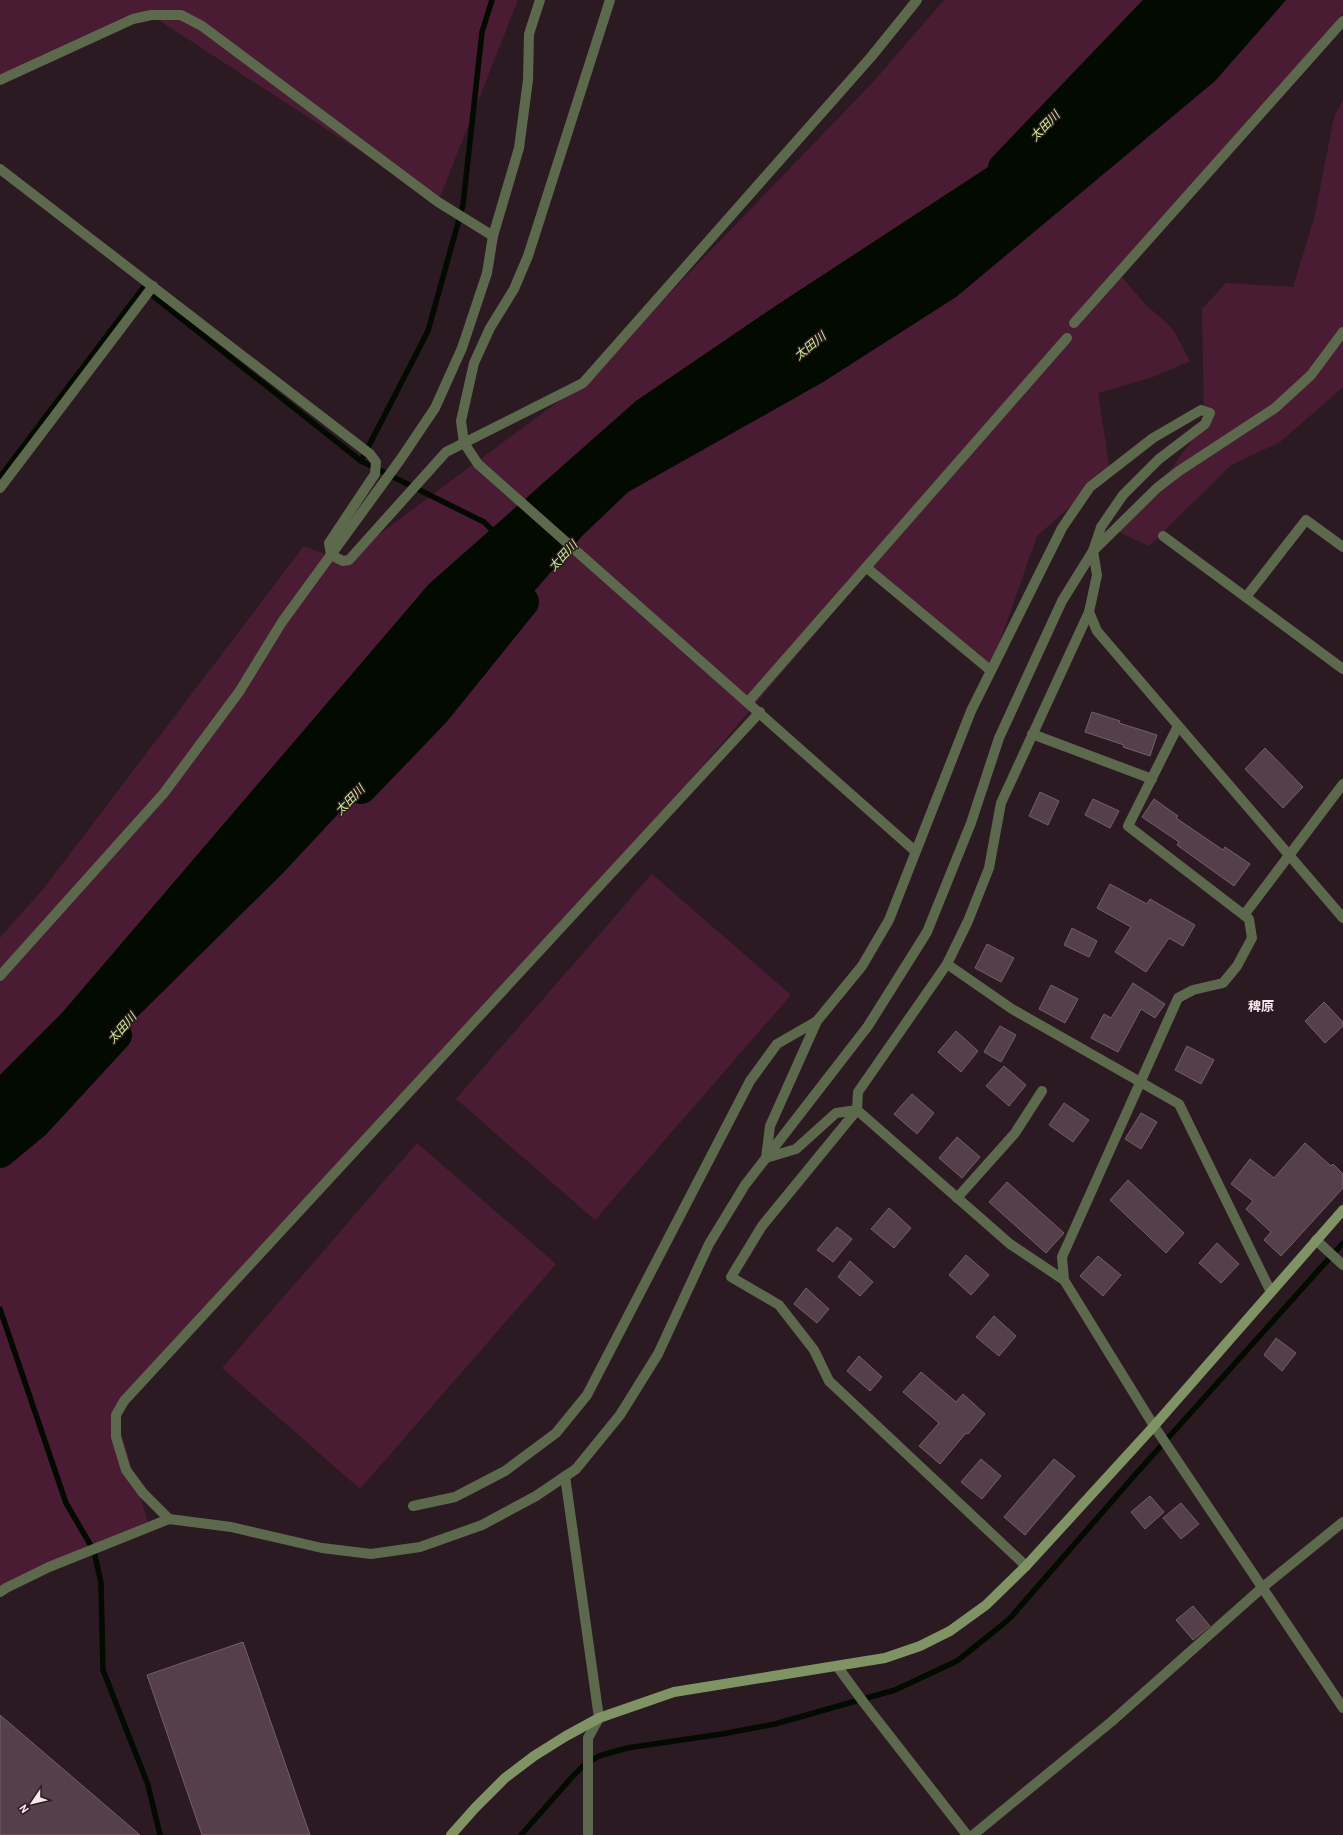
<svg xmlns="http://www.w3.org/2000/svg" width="1343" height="1835" viewBox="0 0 1343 1835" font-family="Barlow,'Noto Sans JP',sans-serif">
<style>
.green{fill:#4a1c34}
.water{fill:#030a00}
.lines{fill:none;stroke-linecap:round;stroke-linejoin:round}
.stream{stroke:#030a00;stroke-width:5.5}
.river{stroke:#030a00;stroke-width:32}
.building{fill:#554049;stroke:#745e68}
.lane{stroke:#5d694d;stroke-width:10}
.street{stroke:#5d694d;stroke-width:10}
.secondary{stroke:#809365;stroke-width:10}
.labels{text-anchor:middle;stroke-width:3;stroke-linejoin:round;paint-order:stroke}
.water-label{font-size:12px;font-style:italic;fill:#c9f08d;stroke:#2c1a22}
.quarter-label{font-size:13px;font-weight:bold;fill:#f5e8ed;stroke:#2c1a22}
</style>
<rect width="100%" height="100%" fill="#2c1a22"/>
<!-- green -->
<g class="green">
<path d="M0,0h518l-80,202 -287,-187 -151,66z"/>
<path d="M944,0h220l-130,137 -260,170 -138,94 -207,183 -367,429 -62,62v-137l44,-50 260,-342 39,15 240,-178 292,-303z"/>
<path d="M1286,0h57v13l-223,262 25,29 27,24 18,33 -37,16 -55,16 12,78 -73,65 -47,134 -121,-100 -264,311 -489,534 33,111 -149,67v-441l283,-279 108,-116 191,-221 46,-44 195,-110 133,-85 259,-216z"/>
<path d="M1343,101v286l-63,55 -49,23 -82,81 -34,-16 42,-42 47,-64 -2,-115 24,-26 67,4 21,-68 20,-102z"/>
<path d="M652,874l139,121 -196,225 -139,-121z"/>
<path d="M417,1143l139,121 -196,225 -138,-121z"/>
</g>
<!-- water -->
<path class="water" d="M1164,0h122l-71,81 -259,216 -133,85 -195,110 -46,44 -191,221 -108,116 -283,279v-77l62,-62 367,-429 207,-183 138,-94 260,-170z"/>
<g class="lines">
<!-- stream -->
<g class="stream">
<path d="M361,461l67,-130 35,-126 19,-173 10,-32"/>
<path d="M0,477l143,-189 218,173 123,61 12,12"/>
<path d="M0,1309l66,194 28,48 7,32 2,87 45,115 12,50"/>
<path d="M521,1835l52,-59 11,-11 15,-9 28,-8 95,-14 53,-10 120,-34 62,-29 45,-36 9,-8 123,-141 209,-233"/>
</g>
<!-- river -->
<g class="river">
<path d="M1004,168l161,-168"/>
<path d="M361,788l74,-77 88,-109"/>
<path d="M0,1152l35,-29 81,-88"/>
</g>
</g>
<!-- building -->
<g class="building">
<path d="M1092,712l28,9 -1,2 38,12 -7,21 -27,-9 1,-2 -39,-13z"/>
<path d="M1265,748l38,39 -20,21 -38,-39z"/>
<path d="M1040,792l19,9 -11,24 -19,-9z"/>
<path d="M1093,799l26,12 -9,17 -25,-13z"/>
<path d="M1154,799l24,17 -2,2 47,32 2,-3 25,17 -16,22 -57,-41 2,-3 -37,-25z"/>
<path d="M1110,884l37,20 3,-5 45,26 -12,21 -14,-8 -23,34 -31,-20 16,-25 -34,-19z"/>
<path d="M1072,928l25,13 -8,16 -25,-12z"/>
<path d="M987,944l27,14 -13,24 -26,-14z"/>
<path d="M1133,983l32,21 -10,14 -14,-9 -23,43 -27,-14 13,-24 7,4z"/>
<path d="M1051,985l27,14 -13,24 -26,-14z"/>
<path d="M1324,1002l19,20v4l-18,17 -20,-22z"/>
<path d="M1000,1026l16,9 -15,27 -17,-10z"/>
<path d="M956,1031l22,20 -17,21 -23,-20z"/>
<path d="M1187,1046l27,14 -13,24 -26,-14z"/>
<path d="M1004,1066l22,19 -17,21 -23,-20z"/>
<path d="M912,1094l22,19 -17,21 -23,-20z"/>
<path d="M1064,1103l25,17 -16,22 -24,-17z"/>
<path d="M1141,1113l16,9 -16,27 -16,-10z"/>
<path d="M957,1137l23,20 -18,21 -23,-20z"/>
<path d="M1305,1143l26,23 2,-2 10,10v14l-62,68 -17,-16 7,-8 -25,-23 7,-8 -22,-17 19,-25 24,19z"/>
<path d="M1128,1180l56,53 -18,20 -56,-53z"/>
<path d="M1007,1182l57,51 -18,20 -57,-51z"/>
<path d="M889,1208l22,20 -17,20 -23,-19z"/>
<path d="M837,1227l15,12 -19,23 -16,-12z"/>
<path d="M1217,1243l22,21 -18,19 -22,-20z"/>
<path d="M966,1255l23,20 -18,20 -22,-20z"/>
<path d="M1098,1256l23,19 -18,21 -23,-20z"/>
<path d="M850,1261l23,21 -13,14 -22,-19z"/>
<path d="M806,1288l23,21 -12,14 -23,-19z"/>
<path d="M994,1316l22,20 -17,20 -23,-19z"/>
<path d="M1276,1338l20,15 -14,18 -18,-16z"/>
<path d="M859,1356l23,21 -12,14 -23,-20z"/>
<path d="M921,1372l35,30 7,-8 22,20 -17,20 -2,-1 -26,31 -21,-18 20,-23 -36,-31z"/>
<path d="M981,1459l20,17 -19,23 -21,-17z"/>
<path d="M1054,1459l21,17 -50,59 -21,-18z"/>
<path d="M1150,1496l14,16 -19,17 -14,-17z"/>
<path d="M1181,1503l18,21 -18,15 -18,-21z"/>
<path d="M1193,1606l17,20 -17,14 -17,-20z"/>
<path d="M243,1642l67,193h-108l-55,-160z"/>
<path d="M0,1715l140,120h-140z"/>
</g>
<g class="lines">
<!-- lane -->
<path class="lane" d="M957,1198l58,-65 27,-42"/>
<!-- street -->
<g class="street">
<path d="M610,0l-82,256 -14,33 -24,39 -16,35 -13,58 3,22 14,21 437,387"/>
<path d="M0,80l133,-61 18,-4h30l21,11 236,176 55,34"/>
<path d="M0,169l370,285 6,8 -1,12 -46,69 2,12 12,6 6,-1 97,-108 137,-69 288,-326 46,-57"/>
<path d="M1074,323l269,-302"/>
<path d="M0,488l153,-202"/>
<path d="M1163,536l180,133"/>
<path d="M867,568l123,102"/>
<path d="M1246,597l60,-77 37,27"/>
<path d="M748,702l319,-364"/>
<path d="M760,712l-636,689 -8,14v22l10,33 17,23 26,26 62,8 91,21 49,6 49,-7 62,-22 54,-29 40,-27 44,-54 38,-61 51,-110 36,-59 123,-159 59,-94 44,-109 28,-85 63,-137 31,-50 64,-63 22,-17 96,-63 36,-33 32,-43"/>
<path d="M1178,726l-50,100 121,93 3,19 -15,28 -14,17 -30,7 -15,8 -116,259 2,23 90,146 189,282"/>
<path d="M1032,734l120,45"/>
<path d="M1244,915l99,-131"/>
<path d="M947,964l65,45 167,95 92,188"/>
<path d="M0,976l164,-183 75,-101 43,-70 118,-162 35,-52 27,-60 25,-75 6,-37 26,-88 9,-68 1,-46 11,-34"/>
<path d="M1316,1240l27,25"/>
<path d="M1064,1280l-54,-36 -153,-134 -21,3 -40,36 -30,9 4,-32 47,-105 45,-55 27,-46 82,-209 91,-183 28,-41 63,-49 48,-28 9,3 -5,11 -46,35 -36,36 -22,32 -8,24 4,24 -8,37 8,19 246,287"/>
<path d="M565,1476l34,242 -11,20v97"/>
<path d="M413,1506l42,-9 50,-26 51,-38 31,-38 163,-314 27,-37 40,-23"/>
<path d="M1026,1566l-197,-185 -15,-31 -35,-45 -48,-28 31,-51 95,-116 1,-18 89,-128 21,-43 21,-53 12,-65 88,-191"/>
<path d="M0,1592l6,-4 43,-21 120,-48"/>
<path d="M837,1666l27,37 103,132"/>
<path d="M973,1835l138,-113 152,-135 80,-65"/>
</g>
<!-- secondary -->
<path class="secondary" d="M451,1835l24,-27 30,-30 29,-22 32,-20 33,-18 75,-26 211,-34 35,-12 30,-15 36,-26 40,-39 128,-140 189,-216"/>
</g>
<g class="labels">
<!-- water labels -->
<g class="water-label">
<text transform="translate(1045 126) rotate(-46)" y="4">太田川</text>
<text transform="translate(810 346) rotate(-39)" y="4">太田川</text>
<text transform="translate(563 556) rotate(-47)" y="4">太田川</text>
<text transform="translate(350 800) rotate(-46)" y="4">太田川</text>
<text transform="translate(122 1028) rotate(-48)" y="4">太田川</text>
</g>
<!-- quarter labels -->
<g class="quarter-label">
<text x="1261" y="1011">稗原</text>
</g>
</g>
<!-- north arrow -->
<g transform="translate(32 1803) rotate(235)" stroke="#2c1a22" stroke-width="3" paint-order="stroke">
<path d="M0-3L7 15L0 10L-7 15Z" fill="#f5e8ed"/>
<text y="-6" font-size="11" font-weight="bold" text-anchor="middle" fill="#f5e8ed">N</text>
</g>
</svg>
